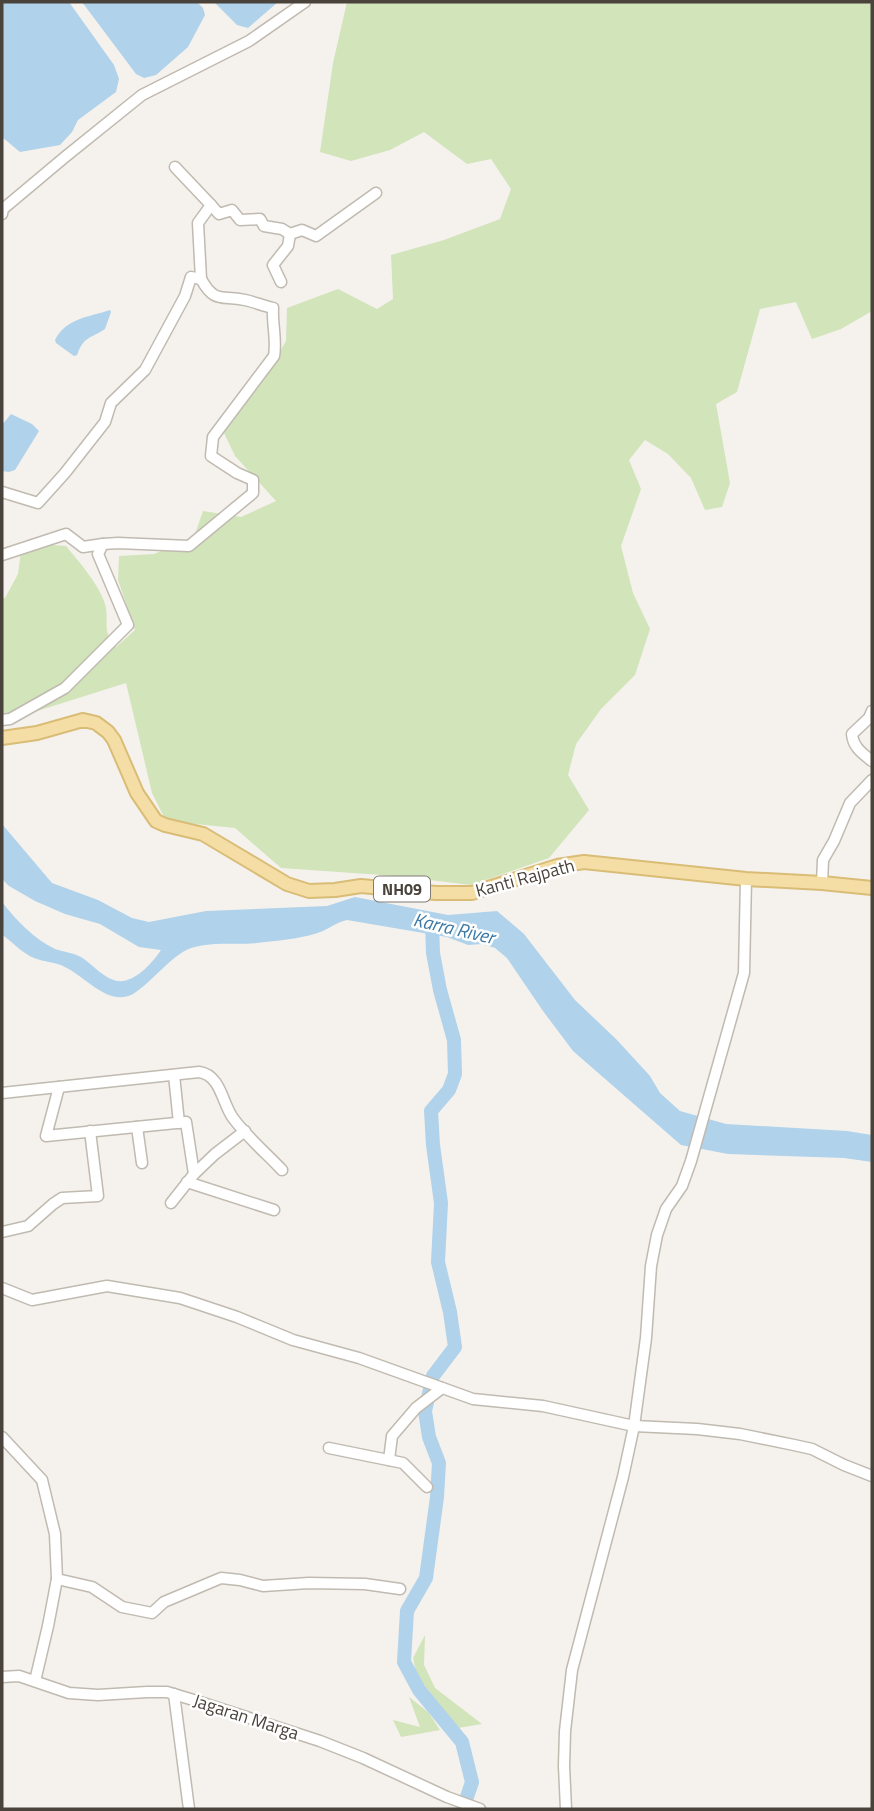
<svg xmlns="http://www.w3.org/2000/svg" width="874" height="1811" viewBox="0 0 874 1811" font-family="'Titillium Web',sans-serif">
<style>
.green{fill:#d1e4ba}
.water{fill:#b0d2ea}
.lines{fill:none;stroke-linecap:round;stroke-linejoin:round}
.river{stroke:#b0d2ea;stroke-width:14}
.minor-casing{stroke:#c0bab0;stroke-width:13}
.major-casing{stroke:#d9bc76;stroke-width:16}
.minor{stroke:#fff;stroke-width:10}
.major{stroke:#f5dea6;stroke-width:12}
.labels{text-anchor:middle;stroke-width:5;stroke-linejoin:round;paint-order:stroke}
.shield{fill:#fff;stroke:#807b76;stroke-width:2}
.shield-label{font-size:16px;font-weight:bold;fill:#49433b}
.street-label{font-size:18px;fill:#49433b;stroke:#fff}
.water-label{font-size:19px;font-style:italic;fill:#3b78a3;stroke:#fff}
</style>
<rect width="100%" height="100%" fill="#f5f2ed"/>
<!-- green -->
<g class="green">
<path d="M347,2h525v309l-31,18 -29,10 -16,-37 -36,7 -23,83 -21,12 14,79 -8,24 -17,3 -14,-32 -23,-24 -23,-14 -16,20 12,29 -20,57 12,47 17,36 -15,46 -34,34 -25,35 -8,31 21,35 -40,48 -78,27 -75,-9 -115,-8 -46,-40 -69,-7 -14,-28 -26,-110 -95,30h-29v-115h3l13,-24 4,-31 44,3c14,17 30,35 38,55 7,18 -4,30 12,46l19,-17 -17,-50 1,-24 35,-2 40,-17 9,-26 38,6 35,-16 -41,-45 -11,-23 22,-34 18,-19 22,-39 1,-33 51,-19 39,20 16,-10 -2,-44 53,-15 56,-21 11,-30 -20,-30 -24,5 -43,-32 -34,18 -39,11 -31,-9 13,-89z"/>
<path d="M425,1635l-1,30 11,23 47,36 -24,4 -41,-52 -4,-18z"/>
<path d="M409,1697l19,15 12,18 -39,7 -8,-17 27,7z"/>
</g>
<!-- water -->
<g class="water">
<path d="M2,2h67l45,63 5,14 -3,13 -38,28 -6,12 -12,13 -40,7 -18,-15z"/>
<path d="M82,2h115l6,6 2,7 -17,32 -32,28 -12,3 -8,-4z"/>
<path d="M214,2h-1h65l-30,26 -11,-3z"/>
<path d="M110,310l1,2 -6,17c-15,10 -21,7 -28,26l-3,1 -18,-13 -1,-3c11,-22 34,-23 55,-30z"/>
<path d="M11,414l21,10 7,7 -24,39 -6,2 -7,-1v-46z"/>
<path d="M2,824l50,59 46,17 34,18 17,4 57,-11 121,-5 28,-9 93,18 49,-4 27,23 51,66 42,40 33,36 10,17 20,18 46,13 121,7 25,4v27l-28,-4 -116,-4 -47,-9 -108,-94 -30,-40 -36,-53 -12,-10 -13,-4 -14,1 -21,-8 -100,-17c-9,2 -16,7 -24,11 -18,7 -39,9 -58,11 -23,4 -48,-1 -70,5 -20,4 -41,33 -59,45 -25,18 -50,-15 -71,-25 -9,-5 -21,-5 -31,-9 -10,-4 -21,-15 -30,-22l-2,-2v-32c14,18 32,37 53,47 9,3 19,4 26,8 13,8 26,26 42,24 15,-2 30,-19 38,-31l-22,-3 -39,-23 -35,-10 -30,-13 -26,-15 -7,-7z"/>
</g>
<g class="lines">
<!-- river -->
<path class="river" d="M432,923l1,30 7,37 14,50 1,34 -6,16 -18,21 2,34 8,58 -3,59 12,50 5,35 -22,29 -8,35 4,26 10,26 -2,34 -11,81 -19,33 -3,51 15,28 43,52 10,40 -9,27"/>
<!-- minor casing -->
<g class="minor-casing">
<g id="minor">
<path d="M211,205l8,9 13,-4 8,10 20,-1 4,7 18,3 8,5 12,-4 14,6 60,-43"/>
<path d="M2,214l1,-5 62,-52 77,-62 107,-54 56,-39"/>
<path d="M281,282l-8,-17 15,-19 2,-12"/>
<path d="M2,492l36,11 27,-30 40,-51 6,-19 34,-33 40,-74 6,-19 10,2 -3,-56 13,-18 -36,-38"/>
<path d="M2,555l64,-21 17,13 20,-3"/>
<path d="M872,711l-3,7 -17,16c1,13 10,19 20,27"/>
<path d="M2,720l8,-1 55,-31 63,-63 -30,-71 5,-10 15,-1 71,3 64,-53v-13l-16,-7 -26,-17 2,-19 61,-81c3,-16 -2,-31 -1,-48 -9,-2 -19,-6 -28,-8 -24,-5 -30,4 -44,-21"/>
<path d="M822,883l1,-23 11,-19 16,-38 22,-23"/>
<path d="M174,1075l5,48"/>
<path d="M59,1087l-13,49 140,-14 8,52"/>
<path d="M2,1093l197,-21c22,3 23,31 34,46 14,19 33,35 49,52"/>
<path d="M137,1127l5,36"/>
<path d="M187,1182l87,28"/>
<path d="M171,1203l23,-29 21,-20 30,-23"/>
<path d="M2,1232l26,-6 25,-22 9,-6 36,-2 -8,-65"/>
<path d="M2,1288l30,12 75,-14 73,12 57,19 56,23 66,18 114,41 70,7 91,20 63,3 43,5 54,11 18,4 32,16 28,11"/>
<path d="M2,1437l40,43 13,54 2,45 -9,47 -13,55"/>
<path d="M329,1448l74,15 24,24"/>
<path d="M389,1460l3,-24 24,-28 26,-20"/>
<path d="M57,1579l35,8 30,20 30,6 12,-11 57,-24 19,2 23,6 46,-3 56,1 35,5"/>
<path d="M2,1677l17,-1 50,17 29,2 49,-3h20l33,10 120,39 43,17 84,39 33,12"/>
<path d="M174,1694l15,115"/>
<path d="M566,1809l-2,-43 1,-35 7,-61 51,-193 11,-51 12,-88 5,-72 6,-31 9,-26 16,-23 9,-25 53,-188 2,-94"/>
</g>
</g>
<!-- major casing -->
<g class="major-casing">
<path id="major" d="M2,738l35,-5 46,-13 13,3 12,9 6,8 23,53 19,28 9,4 38,9 84,50 22,7 26,-1 26,-4 75,7h36l85,-27 27,-4 162,17 76,4 50,5"/>
</g>
<!-- minor -->
<use href="#minor" class="minor"/>
<!-- major -->
<use href="#major" class="major"/>
</g>
<g class="labels">
<!-- shield labels -->
<rect class="shield" x="374" y="876.5" width="56" height="25" rx="5"/>
<g class="shield-label">
<text x="402" y="895">NH09</text>
</g>
<!-- street labels -->
<g class="street-label">
<text transform="translate(525 878) rotate(-15)" y="6">Kanti Rajpath</text>
<text transform="translate(246 1717) rotate(18)" y="6">Jagaran Marga</text>
</g>
<!-- water labels -->
<g class="water-label">
<text transform="translate(454 928) rotate(13)" y="7">Karra River</text>
</g>
</g>
<!-- border -->
<rect width="874" height="1811" fill="none" stroke="#49433b" stroke-width="7"/>
</svg>
